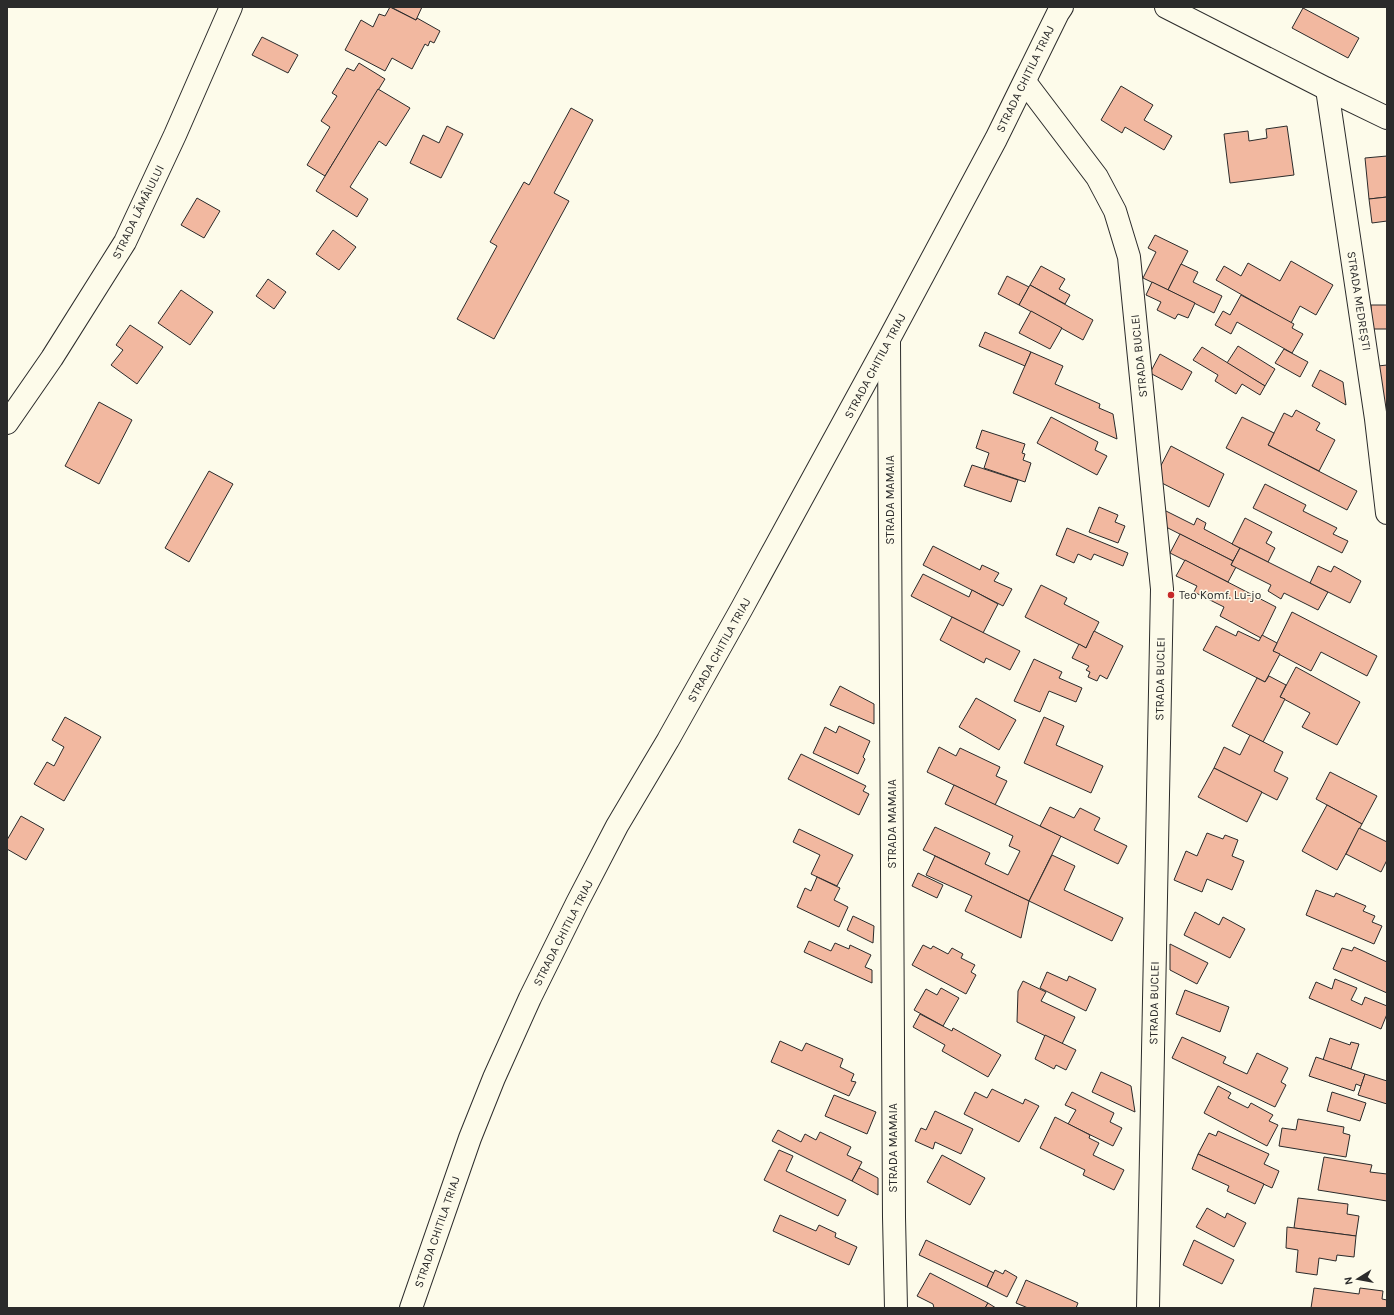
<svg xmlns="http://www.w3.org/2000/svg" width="1394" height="1315" viewBox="0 0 1394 1315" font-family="Karla,sans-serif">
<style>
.building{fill:#f2b8a0;stroke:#2b2b2b}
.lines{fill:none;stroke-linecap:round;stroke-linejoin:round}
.minor-casing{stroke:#2b2b2b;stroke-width:24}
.minor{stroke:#fdfbea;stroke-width:22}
.poi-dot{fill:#c62828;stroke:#fdfbea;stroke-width:1.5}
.labels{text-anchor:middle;stroke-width:3;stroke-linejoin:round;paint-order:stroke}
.street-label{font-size:12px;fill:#2b2b2b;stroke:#fdfbea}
.poi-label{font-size:12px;fill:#2b2b2b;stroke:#fdfbea;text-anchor:start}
</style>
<rect width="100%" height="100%" fill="#fdfbea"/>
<!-- building -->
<g class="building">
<path d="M390,7l26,13 1,-2 23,13 -6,12 -4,-2 -2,5 -3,-2 -13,25 -20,-11 -7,13 -40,-21 16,-30 12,7 6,-13 6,2z"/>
<path d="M391,7h31l-6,13z"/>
<path d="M1303,8l56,30 -11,20 -56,-30z"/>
<path d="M262,37l36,18 -10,18 -36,-18z"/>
<path d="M359,63l26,16 -60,97 -18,-11 23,-38 -9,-6 16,-25 -5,-3 15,-25 7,3z"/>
<path d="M1121,86l32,19 -9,15 28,16 -8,14 -39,-23 -3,6 -21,-13z"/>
<path d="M378,89l32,19 -24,38 -7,-5 -29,46 18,12 -11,18 -41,-26z"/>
<path d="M571,108l22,12 -39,73 15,8 -75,138 -37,-20 40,-73 -7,-4 34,-60 5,3z"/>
<path d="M447,126l16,8 -22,44 -31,-15 13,-28 16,8z"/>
<path d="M1287,126l7,49 -64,8 -6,-49 24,-3 1,10 18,-3 -1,-9z"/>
<path d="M1387,156v41l-18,2 -4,-41z"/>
<path d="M1387,197v24l-15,2 -3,-24z"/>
<path d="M197,198l23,13 -16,27 -23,-13z"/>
<path d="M333,230l23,17 -17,23 -23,-16z"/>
<path d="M1155,235l33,16 -20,39 -25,-12 13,-26 -8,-4z"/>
<path d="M1291,261l42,24 -17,30 -16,-9 -9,17 -75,-43 8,-14 17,10 7,-13 32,18z"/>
<path d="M1181,264l17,8 -5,10 29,14 -8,17 -46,-23z"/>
<path d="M1041,266l24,13 -6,10 11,6 -5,9 -35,-19z"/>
<path d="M1007,276l22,11 -10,18 -21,-11z"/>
<path d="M268,279l18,13 -12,17 -18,-13z"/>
<path d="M1152,282l43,21 -7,15 -10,-4 -3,5 -18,-9 4,-8 -15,-7z"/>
<path d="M1030,285l63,35 -10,20 -64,-35z"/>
<path d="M181,290l32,22 -23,33 -32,-22z"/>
<path d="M1241,295l53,29 -2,4 11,6 -11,19 -55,-31 -6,12 -16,-9 8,-14 7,4z"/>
<path d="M1371,305h16v24h-15z"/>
<path d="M1031,311l31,17 -12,21 -31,-16z"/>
<path d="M130,325l33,22 -26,37 -26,-19 12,-15 -7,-5z"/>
<path d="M985,332l46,20 -6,14 -46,-20z"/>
<path d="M1238,346l37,23 -10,17 -38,-23z"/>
<path d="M1202,347l63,39 -5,9 -18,-11 -6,10 -21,-13 3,-6 -25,-15z"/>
<path d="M1284,349l24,13 -8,15 -25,-14z"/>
<path d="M1031,352l32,14 -8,18 45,20 -1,4 14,6 4,25 -104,-46z"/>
<path d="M1160,354l32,18 -10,18 -32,-17z"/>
<path d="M1387,365v44h-7l-2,-43z"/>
<path d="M1320,370l23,12 3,23 -34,-19z"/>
<path d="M99,402l33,18 -33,64 -34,-18z"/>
<path d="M1296,410l24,13 -4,7 19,10 -16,31 -51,-26 16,-32 8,4z"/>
<path d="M1051,417l47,25 -3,8 12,6 -10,19 -60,-32z"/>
<path d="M1242,417l32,16 -6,12 89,46 -10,19 -121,-62z"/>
<path d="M982,430l43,14 -3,9 3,1 -2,6 8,3 -6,19 -41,-14 5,-15 -13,-5z"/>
<path d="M1171,446l53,28 -15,33 -55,-28z"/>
<path d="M972,465l46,15 -7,22 -47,-16z"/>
<path d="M209,471l24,13 -44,78 -24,-14z"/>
<path d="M1265,484l41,21 -3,6 34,17 -4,6 15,7 -6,12 -89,-45z"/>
<path d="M1099,507l19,8 -3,7 10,4 -7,17 -29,-11z"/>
<path d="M1162,509l32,16 3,-7 9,5 -2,6 36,19 -7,13 -69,-35z"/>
<path d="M1245,518l27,14 -6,11 9,5 -7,14 -36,-18z"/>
<path d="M1067,528l61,25 -5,13 -29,-12 -3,6 -13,-6 -4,9 -18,-8z"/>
<path d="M1180,534l53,27 -2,4 5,2 -8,15 -58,-29z"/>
<path d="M933,546l47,24 2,-5 17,8 -5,8 18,8 -9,17 -80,-41z"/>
<path d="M1240,548l88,44 -10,18 -34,-17 -3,6 -13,-8 3,-6 -40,-20z"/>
<path d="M1185,560l91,47 -15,31 -41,-22 4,-9 -30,-15 3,-6 -21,-10z"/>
<path d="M1318,566l13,6 3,-6 27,15 -11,22 -40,-20z"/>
<path d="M923,574l46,23 3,-7 26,14 -15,29 -72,-37z"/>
<path d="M1041,585l26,13 -3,6 35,18 -13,26 -61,-31z"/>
<path d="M1292,612l85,44 -10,20 -46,-24 -10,19 -38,-20z"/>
<path d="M952,617l68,34 -10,19 -24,-12 -2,5 -44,-23z"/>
<path d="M1216,626l20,10 2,-5 21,10 3,-6 15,8 -4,8 7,3 -15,28 -62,-32z"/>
<path d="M1094,631l29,15 -16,33 -7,-4 -3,6 -9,-4 2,-5 -4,-2 3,-4 -17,-8 7,-14 7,4z"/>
<path d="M1034,659l28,13 -3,6 23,10 -6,14 -27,-11 -9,21 -26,-11z"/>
<path d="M1296,667l64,35 -23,43 -35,-18 8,-14 -30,-16z"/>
<path d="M1269,676l17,9 -6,12 5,2 -22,43 -31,-16 25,-48 8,4z"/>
<path d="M840,686l34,18v20l-44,-19z"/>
<path d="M976,698l40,22 -17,30 -40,-23z"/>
<path d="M65,717l36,20 -37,64 -30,-17 13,-22 7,4 10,-19 -12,-7z"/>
<path d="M1044,717l20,9 -8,19 47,21 -12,27 -67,-30z"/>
<path d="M839,726l31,15 -7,16 2,2 -7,15 -45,-21 12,-26 11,6z"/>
<path d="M1250,735l33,17 -9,19 14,7 -11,22 -63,-32 10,-21 16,8z"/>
<path d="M939,747l17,9 4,-8 40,19 -4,9 11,5 -12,24 -68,-33z"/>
<path d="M801,754l65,32 -3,5 6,3 -10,21 -71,-36z"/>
<path d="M1214,768l48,24 -15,30 -49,-25z"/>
<path d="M1330,772l47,24 -15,28 -46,-25z"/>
<path d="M954,785l107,51 -32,65 -106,-51 12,-23 55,26 -5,11 23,11 12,-24 -11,-5 4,-10 -68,-32z"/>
<path d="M1327,805l35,19 -25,46 -35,-19z"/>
<path d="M1050,807l24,11 6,-10 20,10 -6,12 33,16 -9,18 -78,-38z"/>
<path d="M21,816l23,13 -18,31 -19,-11v-9z"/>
<path d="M1359,828l28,14v18l-6,12 -35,-18z"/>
<path d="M799,829l54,26 -16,31 -26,-12 9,-19 -27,-13z"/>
<path d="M1207,833l16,6 2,-4 13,5 -6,16 12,5 -12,29 -25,-11 -5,13 -28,-12 12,-29 11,5z"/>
<path d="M1052,855l23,11 -11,24 59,28 -11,23 -83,-40z"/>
<path d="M935,856l94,45 -8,37 -56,-27 7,-15 -46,-21z"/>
<path d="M918,873l25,12 -6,13 -25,-12z"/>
<path d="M817,877l23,11 -6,12 14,7 -9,20 -42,-20 8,-19 6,3z"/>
<path d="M1316,890l18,7 2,-4 30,13 -3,5 12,5 -3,6 10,4 -8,18 -68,-29z"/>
<path d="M1195,912l24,13 4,-8 22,12 -15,29 -46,-23z"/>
<path d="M853,916l21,10 -1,17 -26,-13z"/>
<path d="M809,941l22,10 4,-8 14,6 1,-4 21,10 -6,12 7,3v13l-68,-31z"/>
<path d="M1170,944l38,19 -11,21 -27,-14z"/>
<path d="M923,945l8,4 2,-3 15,8 4,-6 11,6 -2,4 14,7 -4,7 5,3 -10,19 -54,-29z"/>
<path d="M1354,947l33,15v31l-54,-24 9,-21 10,3z"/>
<path d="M1047,972l20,9 2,-5 27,13 -10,22 -46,-23z"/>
<path d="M1335,979l22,9 -6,12 11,5 3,-8 22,9v8l-6,15 -72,-31 7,-16 16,7z"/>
<path d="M1023,981l23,11 -5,9 34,16 -13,27 -45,-22 1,-31z"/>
<path d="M941,988l18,10 -16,28 -29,-16 12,-21 11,6z"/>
<path d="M1185,990l44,17 -9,25 -44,-18z"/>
<path d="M920,1014l32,17 1,-3 48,27 -13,22 -46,-26 3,-6 -32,-18z"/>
<path d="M1045,1035l31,15 -10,20 -10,-5 -2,4 -19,-10z"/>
<path d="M1182,1037l44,20 -3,6 24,11 10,-21 31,15 -7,14 5,3 -11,22 -103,-49z"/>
<path d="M1330,1038l20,7 1,-3 8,2 -8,25 -28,-9z"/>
<path d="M780,1041l22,10 4,-8 37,16 -3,8 14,7 -3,7 5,1 -7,14 -78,-34z"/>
<path d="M1316,1057l49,17 -4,12 -5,-2 -2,7 -45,-15z"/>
<path d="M1101,1072l30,14 4,26 -43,-20z"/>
<path d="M1365,1074l22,7v23l-29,-9z"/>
<path d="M1218,1086l13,7 -3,5 20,10 3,-5 22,12 -4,6 9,4 -11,21 -63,-33z"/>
<path d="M992,1089l31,15 2,-5 14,7 -20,36 -55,-28 11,-22 12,6z"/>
<path d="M1072,1092l42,21 -4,9 12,6 -9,18 -45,-22 8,-14 -11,-5z"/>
<path d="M1332,1092l34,11 -6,18 -33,-10z"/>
<path d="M834,1095l42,17 -9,22 -42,-18z"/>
<path d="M935,1111l38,18 -12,25 -26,-12 -2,7 -18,-8 6,-13 5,2z"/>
<path d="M1055,1117l35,18 -1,3 10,5 -6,12 31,15 -10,20 -31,-15 2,-5 -45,-22z"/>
<path d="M1298,1119l46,8 -1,6 7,2 -4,22 -67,-11 3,-18 14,2z"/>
<path d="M778,1130l23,12 4,-8 11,6 4,-8 31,15 -4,8 15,7 -10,19 -80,-40z"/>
<path d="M1218,1131l51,23 -5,10 15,7 -7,17 -74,-34 11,-21 7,3z"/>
<path d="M779,1150l14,6 -7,15 60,29 -8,16 -74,-36z"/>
<path d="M1198,1154l66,30 -9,20 -28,-13 2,-5 -37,-17z"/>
<path d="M942,1155l43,23 -15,27 -43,-23z"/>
<path d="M1324,1157l48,8 -2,7 17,2v27l-69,-11z"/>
<path d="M859,1168l19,10v17l-26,-14z"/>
<path d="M1298,1198l50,6 -1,10 12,2 -3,20 -62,-8z"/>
<path d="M1207,1208l18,10 2,-5 19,10 -12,24 -38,-20z"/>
<path d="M780,1215l36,16 3,-6 17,8 -1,4 22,10 -8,18 -76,-34z"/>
<path d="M1287,1227l69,9 -2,21 -17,-2 -1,6 -17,-3 -2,17 -21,-3 2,-22 -12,-2z"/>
<path d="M926,1240l68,33 -7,14 -68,-32z"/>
<path d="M1194,1240l40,20 -12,24 -39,-19z"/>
<path d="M995,1270l8,4 2,-4 12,7 -10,20 -20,-10z"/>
<path d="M930,1273l58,30 -3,5h-51l-1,-4 -16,-8z"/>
<path d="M1026,1280l52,23 -2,5h-48l-12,-5z"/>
<path d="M1314,1288l45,6 1,-6 23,3 -1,8 5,1v8h-76z"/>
<path d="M988,1303l8,5h-11z"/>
</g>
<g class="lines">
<!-- minor casing -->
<g class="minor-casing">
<g id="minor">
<path d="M1166,7l161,82 60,29"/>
<path d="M1025,82l72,95 18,34 14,46 33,332 -14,719"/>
<path d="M1327,89l49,330 11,94"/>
<path d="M889,341l5,876 2,91"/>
<path d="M7,423l45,-65 73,-116 50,-107 56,-128"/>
<path d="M411,1308l59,-170 24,-60 36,-80 47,-95 40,-77 51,-86 74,-132 147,-269 107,-200 62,-126 4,-6"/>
</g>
</g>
<!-- minor -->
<use href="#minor" class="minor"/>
</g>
<!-- markers -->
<circle class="poi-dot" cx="1171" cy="595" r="4"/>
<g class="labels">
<!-- street labels -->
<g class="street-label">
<text transform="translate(1025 79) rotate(-64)" y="4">STRADA CHITILA TRIAJ</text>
<text transform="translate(138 212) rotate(-64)" y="4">STRADA LĂMÂIULUI</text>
<text transform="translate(1359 301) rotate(81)" y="4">STRADA MEDREȘTI</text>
<text transform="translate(1139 356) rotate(-96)" y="4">STRADA BUCLEI</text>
<text transform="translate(875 366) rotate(-62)" y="4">STRADA CHITILA TRIAJ</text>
<text transform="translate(890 500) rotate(-90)" y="4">STRADA MAMAIA</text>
<text transform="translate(719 650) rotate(-61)" y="4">STRADA CHITILA TRIAJ</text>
<text transform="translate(1160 679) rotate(-89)" y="4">STRADA BUCLEI</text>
<text transform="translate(892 824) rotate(-90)" y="4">STRADA MAMAIA</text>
<text transform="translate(563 933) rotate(-63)" y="4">STRADA CHITILA TRIAJ</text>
<text transform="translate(1154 1003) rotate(-89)" y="4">STRADA BUCLEI</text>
<text transform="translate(893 1148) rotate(-90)" y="4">STRADA MAMAIA</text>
<text transform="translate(437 1232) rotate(-71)" y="4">STRADA CHITILA TRIAJ</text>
</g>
<!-- poi labels -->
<g class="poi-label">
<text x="1179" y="599">Teo Komf. Lu-jo</text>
</g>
</g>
<!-- border -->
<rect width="1394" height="1315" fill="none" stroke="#2b2b2b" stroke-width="16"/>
<!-- north arrow -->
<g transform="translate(1358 1279) rotate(259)" stroke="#fdfbea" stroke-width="3" paint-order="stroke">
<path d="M0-3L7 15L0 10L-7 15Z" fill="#2b2b2b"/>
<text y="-6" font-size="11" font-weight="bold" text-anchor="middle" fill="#2b2b2b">N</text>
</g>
</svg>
